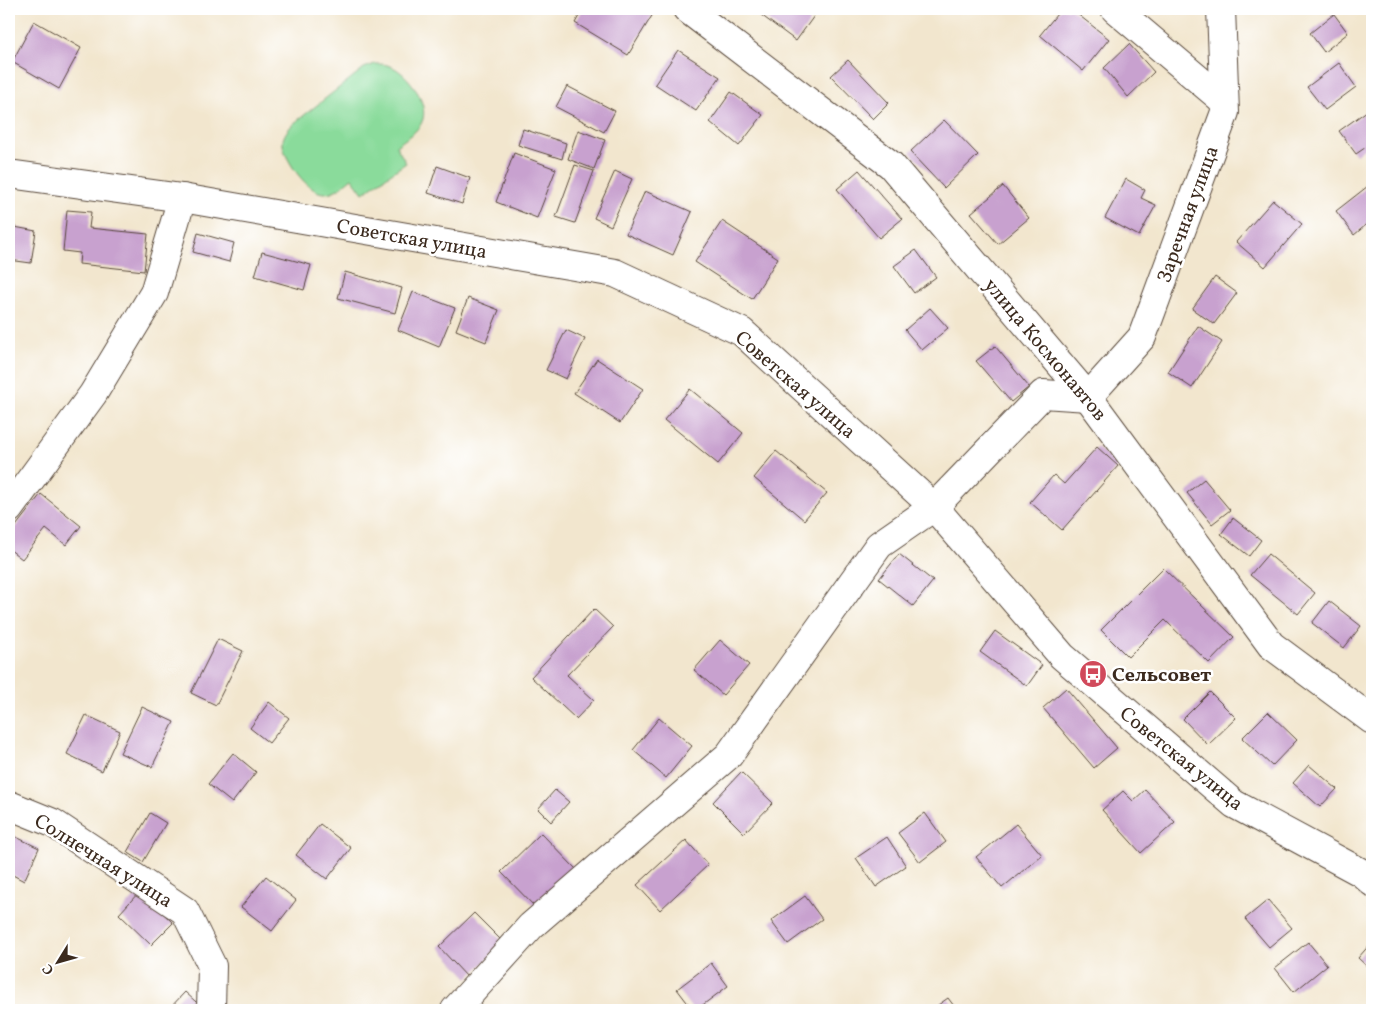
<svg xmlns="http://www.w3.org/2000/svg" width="1381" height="1019" viewBox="0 0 1381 1019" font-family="Vollkorn,serif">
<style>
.green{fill:#8adb9b;stroke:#62825c}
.building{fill:#c8a1cf}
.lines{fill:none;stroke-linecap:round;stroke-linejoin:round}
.minor-casing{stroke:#564638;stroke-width:30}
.minor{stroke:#fff;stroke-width:28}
.labels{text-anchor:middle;stroke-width:5;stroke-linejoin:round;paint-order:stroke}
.street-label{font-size:20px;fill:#3b2a1e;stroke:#fff}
.poi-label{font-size:20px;font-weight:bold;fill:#3b2a1e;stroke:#fff;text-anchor:start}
</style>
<rect width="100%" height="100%" fill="#fff"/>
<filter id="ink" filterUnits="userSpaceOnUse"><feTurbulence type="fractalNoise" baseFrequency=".02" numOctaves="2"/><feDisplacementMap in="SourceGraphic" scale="10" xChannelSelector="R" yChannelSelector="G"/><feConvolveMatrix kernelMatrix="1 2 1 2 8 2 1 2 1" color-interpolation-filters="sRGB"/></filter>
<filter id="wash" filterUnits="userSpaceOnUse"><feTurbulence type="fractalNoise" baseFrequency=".0096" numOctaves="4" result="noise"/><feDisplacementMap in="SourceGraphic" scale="20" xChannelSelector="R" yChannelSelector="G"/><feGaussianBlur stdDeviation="1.12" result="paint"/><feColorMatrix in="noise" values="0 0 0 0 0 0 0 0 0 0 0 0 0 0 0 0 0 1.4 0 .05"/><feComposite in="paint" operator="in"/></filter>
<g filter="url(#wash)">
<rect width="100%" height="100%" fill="#f2e6ce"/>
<!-- green -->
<path class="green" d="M375,64c4,0 9,0 12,1 18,4 41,35 36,54 -3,12 -18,20 -27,27l10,17 -43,30 -11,-15c-8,6 -16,15 -27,15 -17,1 -40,-33 -42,-48 -1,-9 4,-14 10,-21l71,-56z"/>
<g id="blocks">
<!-- building -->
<g class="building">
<path d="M583,9h62l8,5 -25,41 -53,-32z"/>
<path d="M760,9h44l10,7 -18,25 -39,-29z"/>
<path d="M1061,9h10l38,30 -26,32 -43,-36z"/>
<path d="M1334,14l14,19 -24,19 -14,-19z"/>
<path d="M34,21l47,27 -22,41 -47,-27z"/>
<path d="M1129,44l25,28 -26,25 -24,-29z"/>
<path d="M678,50l42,27 -24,34 -41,-27z"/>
<path d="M848,60l41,43 -16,16 -42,-43z"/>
<path d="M1339,63l17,24 -31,23 -18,-23z"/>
<path d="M567,86l48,25 -11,21 -48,-25z"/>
<path d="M731,92l32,23 -24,31 -29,-24z"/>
<path d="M1371,108l1,2v33l-16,11 -17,-23z"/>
<path d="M944,120l34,35 -34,33 -34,-36z"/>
<path d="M523,129l43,14 -4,16 -44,-14z"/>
<path d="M578,130l27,10 -11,29 -26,-10z"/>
<path d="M514,153l42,16 -19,49 -41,-16z"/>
<path d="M575,165l19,6 -19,52 -19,-6z"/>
<path d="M437,166l33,12 -8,26 -34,-11z"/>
<path d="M859,170l43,49 -23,19 -42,-49z"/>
<path d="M615,171l17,8 -21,47 -17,-8z"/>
<path d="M1126,179l19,11 -4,8 15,7 -17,31 -34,-18z"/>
<path d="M1003,186l26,32 -31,26 -27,-31z"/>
<path d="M1368,186l4,5v29l-18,15 -18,-24z"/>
<path d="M645,191l47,21 -19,43 -47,-21z"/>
<path d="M1273,200l29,24 -37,43 -29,-25z"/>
<path d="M67,210l24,2 -2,16 59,6 -4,37 -65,-7 1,-11 -17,-2z"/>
<path d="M722,221l56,37 -26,41 -57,-37z"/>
<path d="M9,226l27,5 -5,32 -22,-3z"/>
<path d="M198,233l36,10 -5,19 -36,-10z"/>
<path d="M916,250l20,27 -22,16 -20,-27z"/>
<path d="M262,252l49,13 -7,25 -49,-14z"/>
<path d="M345,272l57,16 -7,25 -57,-15z"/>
<path d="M1215,277l22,16 -23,31 -22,-15z"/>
<path d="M413,292l42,16 -16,39 -41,-17z"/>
<path d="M468,298l31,12 -13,32 -30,-12z"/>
<path d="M930,308l18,20 -26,22 -17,-20z"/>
<path d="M1198,326l24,16 -30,46 -24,-16z"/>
<path d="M566,330l19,9 -19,40 -20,-9z"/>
<path d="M995,346l34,41 -18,15 -35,-41z"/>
<path d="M597,359l46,30 -23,34 -46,-30z"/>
<path d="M690,389l53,44 -25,31 -54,-44z"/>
<path d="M1097,447l21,19 -56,64 -32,-28 24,-27 10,9z"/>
<path d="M776,451l51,42 -23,27 -50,-42z"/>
<path d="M1204,479l26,31 -18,14 -25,-31z"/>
<path d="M41,494l40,32 -15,19 -20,-16 -24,30 -13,-10v-14z"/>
<path d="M1233,518l28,22 -12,16 -28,-22z"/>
<path d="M899,554l34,27 -20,25 -34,-27z"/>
<path d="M1268,554l47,39 -17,21 -48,-39z"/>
<path d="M1163,568l71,69 -25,26 -44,-43 -37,37 -27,-27z"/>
<path d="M1329,601l32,25 -17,22 -32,-25z"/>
<path d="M594,609l19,18 -46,48 27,25 -18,19 -45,-42z"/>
<path d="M995,631l47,34 -15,21 -47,-34z"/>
<path d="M218,639l25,12 -27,54 -25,-12z"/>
<path d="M720,640l29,25 -26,30 -29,-25z"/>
<path d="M1066,688l51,60 -23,20 -51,-60z"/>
<path d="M1210,692l26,26 -28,27 -25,-26z"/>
<path d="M269,702l20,16 -20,25 -19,-15z"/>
<path d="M142,707l32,15 -22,45 -32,-14z"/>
<path d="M1268,712l29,28 -25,26 -30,-28z"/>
<path d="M86,715l34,16 -18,40 -35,-17z"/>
<path d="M659,718l33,28 -26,32 -33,-28z"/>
<path d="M233,753l23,19 -24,31 -24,-19z"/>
<path d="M1309,765l28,24 -17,18 -27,-24z"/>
<path d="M741,772l32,31 -29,30 -31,-31z"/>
<path d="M555,790l14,12 -18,20 -13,-13z"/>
<path d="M1145,790l30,32 -34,31 -39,-43 21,-19 10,10z"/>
<path d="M150,813l16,10 -23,39 -16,-10z"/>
<path d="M925,813l21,29 -26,20 -22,-29z"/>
<path d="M320,824l31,24 -24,31 -31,-24z"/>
<path d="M1016,824l26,31 -40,33 -26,-31z"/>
<path d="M541,833l36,37 -40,39 -36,-37z"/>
<path d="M12,835l27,13 -15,33 -15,-8v-31z"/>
<path d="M887,837l19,29 -30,21 -20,-29z"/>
<path d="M686,840l22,25 -48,45 -23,-25z"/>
<path d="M266,876l30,24 -24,31 -31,-24z"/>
<path d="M140,891l33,32 -22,22 -32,-31z"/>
<path d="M805,896l17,23 -34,25 -17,-23z"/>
<path d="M1268,900l24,28 -23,19 -24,-28z"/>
<path d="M474,913l30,30 -36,35 -29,-31z"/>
<path d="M1308,942l19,23 -33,27 -19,-24z"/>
<path d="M1372,942v29l-14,-13z"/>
<path d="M711,963l17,23 -32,24h-3l-16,-21z"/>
<path d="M185,992l20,18h-37z"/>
<path d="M948,998l9,12h-26z"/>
</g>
</g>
</g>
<g filter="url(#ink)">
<use href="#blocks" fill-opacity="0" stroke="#564638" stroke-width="1"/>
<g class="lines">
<!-- minor casing -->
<g class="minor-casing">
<g id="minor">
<path d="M687,9l204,156 197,232 183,248 101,75"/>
<path d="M1115,9l109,92"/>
<path d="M9,174l173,24 433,75 127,59 192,175 128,149 172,148 128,69 10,9"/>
<path d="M9,509l84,-115 61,-101 28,-95"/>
<path d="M9,805l44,18 132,88 27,55 -1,44"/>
<path d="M455,1010l76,-84 198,-171 150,-210 55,-38 109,-113 45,3 54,-60 83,-225 -4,-103"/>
</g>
</g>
<!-- minor -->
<use href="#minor" class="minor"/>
</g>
</g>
<!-- icons -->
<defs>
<g id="bus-disc" transform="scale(1.4375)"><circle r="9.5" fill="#d1495b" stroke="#fff"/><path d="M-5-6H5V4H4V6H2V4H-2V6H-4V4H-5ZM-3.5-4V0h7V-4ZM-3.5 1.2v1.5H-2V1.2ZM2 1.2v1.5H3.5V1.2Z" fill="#fff"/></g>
</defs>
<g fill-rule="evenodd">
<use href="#bus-disc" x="1093" y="674"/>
</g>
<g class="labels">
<!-- street labels -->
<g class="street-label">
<text transform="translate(1187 214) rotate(-70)" y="7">Заречная улица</text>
<text transform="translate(412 238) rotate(10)" y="7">Советская улица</text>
<text transform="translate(1046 349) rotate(50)" y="7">улица Космонавтов</text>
<text transform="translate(796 384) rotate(41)" y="7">Советская улица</text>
<text transform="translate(1182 758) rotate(39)" y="7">Советская улица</text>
<text transform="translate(104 860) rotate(32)" y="7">Солнечная улица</text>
</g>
<!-- poi labels -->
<g class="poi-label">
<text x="1112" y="681">Сельсовет</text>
</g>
</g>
<!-- margin -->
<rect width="1381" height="1019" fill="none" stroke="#fff" stroke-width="30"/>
<!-- north arrow -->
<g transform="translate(58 962) rotate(233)" stroke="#ffffff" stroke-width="4" paint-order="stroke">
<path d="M0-4L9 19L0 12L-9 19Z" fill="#3b2a1e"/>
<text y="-8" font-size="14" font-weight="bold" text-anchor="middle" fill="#3b2a1e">С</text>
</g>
</svg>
